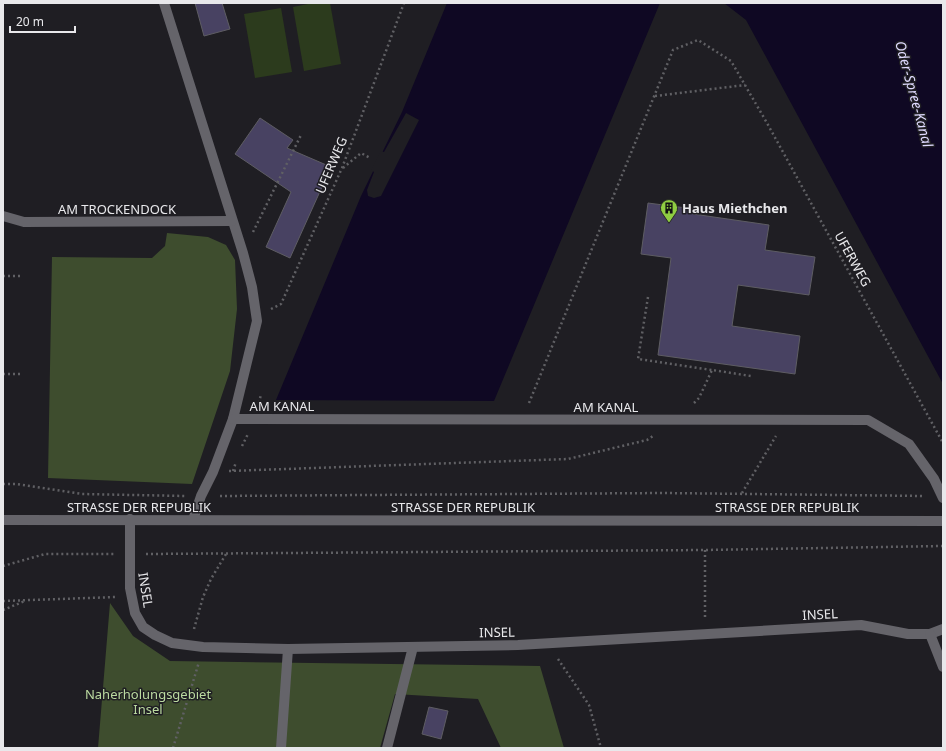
<svg xmlns="http://www.w3.org/2000/svg" width="946" height="751" viewBox="0 0 946 751" font-family="'Noto Sans',sans-serif">
<style>
.green{fill:#2c3b1d}
.forest{fill:#3e4d2e}
.water{fill:#0f0823}
.pier{fill:#1f1e23}
.building{fill:#484262;stroke:#5e5d63}
.lines{fill:none;stroke-linecap:round;stroke-linejoin:round}
.path{stroke:#606064;stroke-width:2.5;stroke-dasharray:2 3;stroke-linecap:butt}
.lane{stroke:#65646a;stroke-width:10}
.street{stroke:#65646a;stroke-width:10}
.secondary{stroke:#65646a;stroke-width:10}
.labels{text-anchor:middle;stroke-width:3;stroke-linejoin:round;paint-order:stroke}
.street-label{font-size:13px;fill:#e8e8eb;stroke:#1f1e23}
.poi-label{font-size:13px;font-weight:bold;fill:#e8e8eb;stroke:#1f1e23;text-anchor:start}
.park-label{font-size:13px;fill:#bbdaa0;stroke:#1f1e23}
.water-label{font-size:14px;font-style:italic;fill:#ded9fe;stroke:#1f1e23}
</style>
<rect width="100%" height="100%" fill="#1f1e23"/>
<!-- green -->
<g class="green">
<path d="M313,3h17l11,61 -37,7 -11,-64z"/>
<path d="M281,8l11,64 -37,6 -11,-64z"/>
</g>
<!-- forest -->
<g class="forest">
<path d="M167,233l41,4 18,8 9,15 2,49 -7,62 -38,113 -144,-6 4,-221 100,1 13,-12z"/>
<path d="M110,603l23,33 37,25 370,5 24,82h-63l-23,-49 -83,-5 -15,54h-282z"/>
</g>
<!-- water -->
<g class="water">
<path d="M447,3h213l-166,398 -218,-1 85,-204 41,-84z"/>
<path d="M724,3h219v381l-197,-364z"/>
</g>
<!-- pier -->
<path class="pier" d="M406,113l13,7 -38,76 -7,2 -6,-2 -1,-6 7,-18 -3,-2 10,-19 3,1z"/>
<!-- building -->
<g class="building">
<path d="M195,3h27l8,26 -26,7z"/>
<path d="M260,118l33,22 -6,8 44,19 -41,91 -24,-11 25,-55 -56,-38z"/>
<path d="M648,203l46,6 -1,5 76,11 -4,25 50,7 -6,38 -71,-10 -6,41 68,10 -5,38 -137,-19 13,-97 -30,-4z"/>
<path d="M429,707l19,4 -7,28 -19,-5z"/>
</g>
<g class="lines">
<!-- path -->
<g class="path">
<path d="M655,96l90,-11"/>
<path d="M343,168l18,-15 9,5"/>
<path d="M253,232l48,-97"/>
<path d="M3,276h19"/>
<path d="M648,297l-10,62 74,11"/>
<path d="M271,309l10,-5 61,-136 62,-165"/>
<path d="M3,374h18"/>
<path d="M259,403l2,-9"/>
<path d="M529,403l144,-353 25,-10 33,21 36,62 176,320"/>
<path d="M694,403l5,-5 13,-28 39,6"/>
<path d="M242,446l6,-12"/>
<path d="M229,471l339,-12 79,-19 6,-4"/>
<path d="M233,471l3,-9"/>
<path d="M3,484h13l66,10 103,2"/>
<path d="M742,493l34,-57"/>
<path d="M220,496l444,-3 261,3"/>
<path d="M705,550v68"/>
<path d="M146,554l559,-4 238,-4"/>
<path d="M3,566l42,-12h70"/>
<path d="M3,601l113,-4"/>
<path d="M3,610l22,-9"/>
<path d="M194,629l9,-32 8,-18 15,-25"/>
<path d="M558,659l31,46 12,43"/>
<path d="M173,748l26,-86"/>
</g>
<!-- lane -->
<path class="lane" d="M281,748l7,-99"/>
<!-- street -->
<g class="street">
<path d="M164,3l79,250 9,34 5,34 -24,98 -20,53 -12,24 -8,24"/>
<path d="M3,216l21,6 208,-1"/>
<path d="M233,419l635,1 41,24 25,35 9,19"/>
<path d="M130,519v69l5,25 8,14 12,8 17,8 31,4 85,2 230,-4 343,-20 47,9h22l13,-5"/>
<path d="M930,634l13,33"/>
<path d="M387,748l26,-101"/>
</g>
<!-- secondary -->
<path class="secondary" d="M3,520l940,1"/>
</g>
<!-- icons -->
<defs>
<g id="building-pin" transform="scale(0.9)"><path d="M0 17L-7.5 6A9.5 9.5 0 1 1 7.5 6Z" fill="#8fcd42" stroke="#1f1e23"/><path d="M-4-6H4V6H1V3H-1V6H-4ZM-2.5-4.3h1.7v1.8h-1.7ZM.8-4.3h1.7v1.8H.8ZM-2.5-1h1.7V.8h-1.7ZM.8-1h1.7V.8H.8Z" fill="#111"/></g>
</defs>
<g fill-rule="evenodd">
<use href="#building-pin" x="669" y="208"/>
</g>
<g class="labels">
<!-- street labels -->
<g class="street-label">
<text transform="translate(331 165) rotate(-67)" y="5">UFERWEG</text>
<text x="117" y="214">AM TROCKENDOCK</text>
<text transform="translate(853 259) rotate(61)" y="5">UFERWEG</text>
<text x="282" y="411">AM KANAL</text>
<text x="606" y="412">AM KANAL</text>
<text x="139" y="512">STRASSE DER REPUBLIK</text>
<text x="463" y="512">STRASSE DER REPUBLIK</text>
<text x="787" y="512">STRASSE DER REPUBLIK</text>
<text transform="translate(146 590) rotate(81)" y="5">INSEL</text>
<text transform="translate(820 614) rotate(-3)" y="5">INSEL</text>
<text transform="translate(497 632) rotate(-1)" y="5">INSEL</text>
</g>
<!-- poi labels -->
<g class="poi-label">
<text x="682" y="213">Haus Miethchen</text>
</g>
<!-- park labels -->
<g class="park-label">
<text x="148" y="699">Naherholungsgebiet<tspan x="148" dy="15">Insel</tspan></text>
</g>
<!-- water labels -->
<g class="water-label">
<text transform="translate(914 94) rotate(75)" y="5">Oder-Spree-Kanal</text>
</g>
</g>
<!-- border -->
<rect width="946" height="751" fill="none" stroke="#e8e8eb" stroke-width="8"/>
<!-- scale -->
<path d="M10 26v6h65v-6" fill="none" stroke="#e8e8eb" stroke-width="2"/>
<text x="16" y="26" font-size="12" fill="#e8e8eb" stroke="#1f1e23" stroke-width="3" paint-order="stroke">20 m</text>
</svg>
